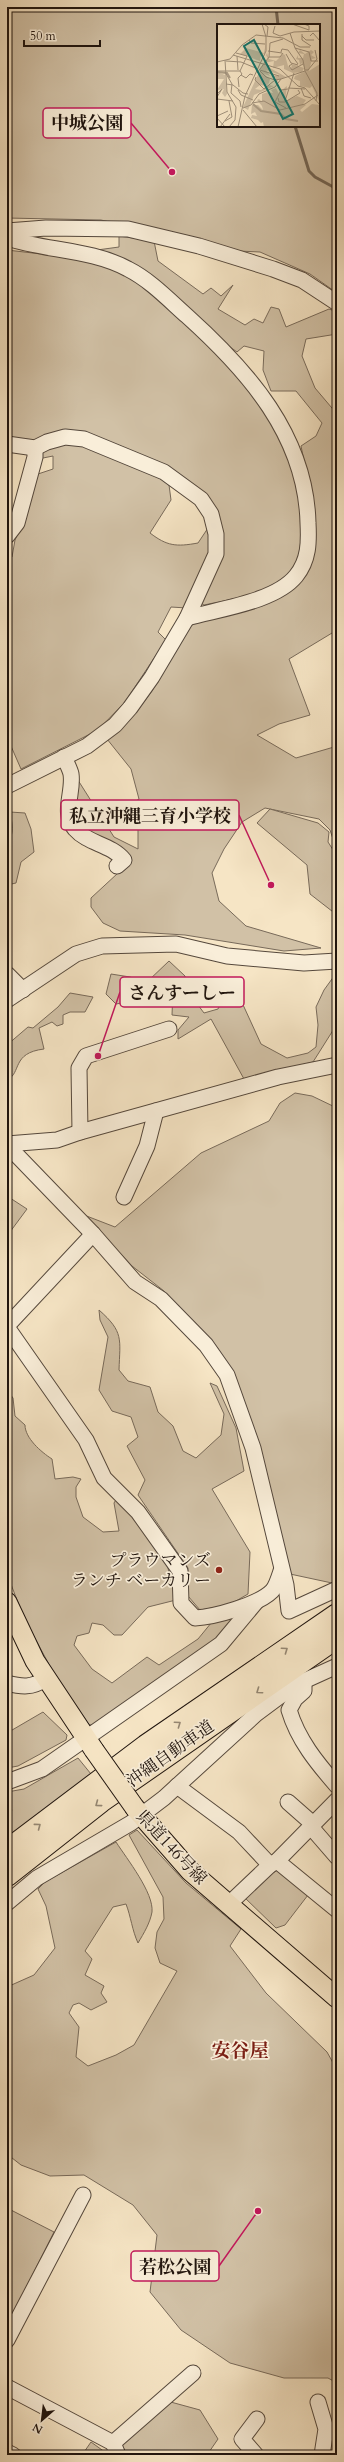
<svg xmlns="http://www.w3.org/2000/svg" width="344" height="2462" viewBox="0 0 344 2462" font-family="Cardo,'Noto Serif JP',serif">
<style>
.green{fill:#d1c1a6;stroke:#786a5a;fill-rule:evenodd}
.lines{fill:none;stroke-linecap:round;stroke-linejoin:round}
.stream{stroke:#746757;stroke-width:3}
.minor-casing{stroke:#55483c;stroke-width:17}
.major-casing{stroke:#1f140e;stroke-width:21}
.highway-casing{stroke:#1f140e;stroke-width:24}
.minor{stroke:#f9eed9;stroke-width:15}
.major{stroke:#f6e5c5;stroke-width:19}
.highway{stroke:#f6e5c5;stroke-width:22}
.major-bridge-casing{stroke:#1f140e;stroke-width:21;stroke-linecap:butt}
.major-bridge{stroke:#f6e5c5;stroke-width:19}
.oneway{stroke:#958773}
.poi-dot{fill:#8f2418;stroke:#f9eed9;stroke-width:1.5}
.labels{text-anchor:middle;stroke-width:3.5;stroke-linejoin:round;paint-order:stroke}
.poi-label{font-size:17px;fill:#1f140e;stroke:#f9eed9;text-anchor:end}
.street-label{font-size:17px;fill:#1f140e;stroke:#f9eed9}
.quarter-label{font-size:19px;font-weight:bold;fill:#7a1f14;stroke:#f9eed9}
.inset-river{fill:none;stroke:#ad9e87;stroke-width:2}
.inset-road{fill:none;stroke:#a0917c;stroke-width:1}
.view{fill:#0f766e;fill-opacity:0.15;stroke:#0f766e;stroke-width:2}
.inset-edge{fill:none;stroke:#1f140e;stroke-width:2}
.leader{fill:none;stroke:#c2185b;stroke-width:1.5}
.callout-dot{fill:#c2185b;stroke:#f9eed9;stroke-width:1.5}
.callout{fill:#f9eed9;stroke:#c2185b;stroke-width:1.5}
.callout-label{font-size:18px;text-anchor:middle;font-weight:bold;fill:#1f140e}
</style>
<rect width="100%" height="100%" fill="#f6e5c5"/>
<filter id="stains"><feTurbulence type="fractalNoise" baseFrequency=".005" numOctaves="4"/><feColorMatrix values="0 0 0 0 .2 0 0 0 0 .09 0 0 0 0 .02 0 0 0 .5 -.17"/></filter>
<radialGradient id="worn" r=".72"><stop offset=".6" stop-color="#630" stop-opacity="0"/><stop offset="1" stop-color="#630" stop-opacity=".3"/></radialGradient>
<!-- green -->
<g class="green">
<path d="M7,7h330v286l-27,-19 -50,-22 -22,-1 -137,-31 -94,-2zM218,25h101v101h-101z"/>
<path d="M119,236l35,5 4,20 45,33 8,-6 10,8 12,-11 -15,24 27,16 9,-6 9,4 8,-16 8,2 7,18 43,-18 8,3v22l-31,5 -4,17 13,32 22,26v216l-48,29 21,56 -31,9 -22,11 39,23 38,-11 3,2v102l-7,-21 -11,-11 -54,-11 -23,14 -18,27 -12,24 7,28 27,25 75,22 -37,3 -99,-16 -65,-4 -17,-8 -12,-16v-9l40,-37 -47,-29 -10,-16 2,-39 38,60 24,12v-21l-13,-13v-7l14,-9 -8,-30 -24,-30 27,-24 18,-24 37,-69 110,-43 10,-94 -8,-39 15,-10 6,-13 -26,-32h-25l-8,-21 1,-19 -20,-5 -7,6 -140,-102 22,-3z"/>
<path d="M7,250l86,10 35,15 36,28 59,54 26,32 39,58 11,36 4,63 -7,19 -12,18 -23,10 -57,12 -5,-3 11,-23 4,-69 -96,-64 -88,-3 -23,-4v-32l3,-6 -3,-1z"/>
<path d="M63,442c36,5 77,20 106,43l2,15 -21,33c17,13 26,14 48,10l10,-15c7,30 -8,54 -21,80l-16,-1 -13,25 8,8 -41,62 -27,28 -77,39 -14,-32v-142l4,-6 -4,-3v-25l5,-4 3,-17 9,-20 11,-45 18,-6v-13l-15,3 8,-12z"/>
<path d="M270,809l48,14 11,9 -1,10 9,14v59l-27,-21 -3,-29 -50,-42z"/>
<path d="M10,812l15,1 6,16 3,23 -13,10 -5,21 -9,2v-42c8,-7 5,-22 3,-31z"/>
<path d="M169,961l16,15 4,17 15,20 14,-4 4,-8 -11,-13 28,8 22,48 26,14 21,-5 8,-6 2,-22 -2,-18 8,-17 13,-18v52l-24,38 -69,17 -33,-60 -33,20v-9l11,-13 -17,-2 1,-25 -10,-5 -19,14 -28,5 -10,-10 5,-20 19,3 17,5z"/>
<path d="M70,993l23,4 -8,15h-15l-7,3v9l-6,2 -5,-4 -13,6 5,21c-33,4 -22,24 -37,31v-35l21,-18 5,1 25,-21z"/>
<path d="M295,1093l17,3 25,12v473l-5,2 -42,-9 -54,-195 -19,-32 -53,-56 -32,-25 -48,-51 31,12 86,-74 68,-32 11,-18z"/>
<path d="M7,1196l20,13 -20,27z"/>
<path d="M99,1310c25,22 21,29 20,60l9,11 22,6 8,25 15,14 10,25 13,7 25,-23 3,-21 -14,-31 7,3 19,42 8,43 -32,18 38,63 -2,42 -19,11 -29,5 -12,-14v-28l-50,-73 7,-15 -18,-34 11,-9 -7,-20 -19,-6 -13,-21 9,-53 -8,-17z"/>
<path d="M7,1390l6,8 2,18 10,9c0,13 16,27 27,34l3,20 18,-2 8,2 -5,8v10l7,20 20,15 16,-1 -5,-28 3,-5 17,16 33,50 9,36 -28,7 -26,28h-8l-11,-10 -11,-2 -3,10 -12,3 -3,9 18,24 20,14 35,-26 12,8 39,-26 18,-22h23l-21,24 -118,83 -11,1 -37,-55 -28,-52 -17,-44z"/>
<path d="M43,1712l24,23 -1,5 -48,26 -11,2v-35z"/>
<path d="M78,1758l13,16 -84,65v-22l5,-7 -5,-6v-12l17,-3z"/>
<path d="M137,1830l49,53 55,46 -11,17 36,47 61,59 10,18v313l-9,-5h-44l-54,-15 -49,-33 -31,-38 7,-57 -24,-30 -49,-30 -34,1 -29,-11 -14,-11v-167l27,-12 21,-27 -9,-42 -8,-17 7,-7 71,-40c11,17 38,51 36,70 -2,11 -8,21 -14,31 -6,-13 -7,-26 -12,-39l-13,3 -28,44 7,8 -7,16 19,11 -3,7 6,9 -16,8 -12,-7 -6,2 -4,8 10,14 -3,30 12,9 28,-11 18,-10 43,-74 -17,-8 -5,-15 2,-16 7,-13 -1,-22 -34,-62z"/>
<path d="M276,1867l32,28 -23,30 -9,3 -32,-31z"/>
<path d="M7,2208l47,24 -47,94z"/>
<path d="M167,2401l33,9 18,29 -11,16h-80l-7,-14z"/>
<path d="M91,2442l18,13h-27z"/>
</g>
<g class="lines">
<!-- stream -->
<g class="stream">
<path d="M276,7l2,18"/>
<path d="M295,126l14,45 6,6 22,12"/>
</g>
<!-- minor casing -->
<g class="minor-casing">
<g id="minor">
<path d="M7,231l39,-3 82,1 71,17 74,23 29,11 35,23"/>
<path d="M7,238c39,13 84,11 121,31 22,11 41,31 59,47 61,55 119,120 121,207 1,19 1,37 -12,53 -21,26 -78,33 -109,42"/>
<path d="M7,444l28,4 12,-6 18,-5 19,2 80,33 37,27 10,15 5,20v20l-29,64 -35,59 -22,31 -15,17 -28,21 -80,40"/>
<path d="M7,536l10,-13 18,-66v-9"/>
<path d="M64,757c2,5 6,12 7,17 3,19 -10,38 4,55 13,15 36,15 49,31l-7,6"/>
<path d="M7,974l16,16"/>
<path d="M7,1000l69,-46 26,-8 74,-2 51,12 77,7 33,-2"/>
<path d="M80,1132l-1,-64 7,-12 83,-27"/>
<path d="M7,1144l50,-4 23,-8 198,-55 59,-12"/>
<path d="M7,1145l86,89 42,48 26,17 45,46 21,30 26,73 33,137 3,26 48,-22"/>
<path d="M124,1197l23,-51 9,-35"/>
<path d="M7,1326l86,-92"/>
<path d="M7,1327l79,113 18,38 34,34 42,59 1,32 14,15c19,-1 63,-13 77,-27 4,-4 7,-14 9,-20"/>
<path d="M304,1681v10l-9,8 -6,11c9,30 28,53 48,76"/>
<path d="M7,1683c15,4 25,5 38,-4"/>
<path d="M7,1782l35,-13 179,-125 35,-42"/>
<path d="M177,1786l62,46 31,33 7,-4 60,-61"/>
<path d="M288,1802l25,22"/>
<path d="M311,1827l26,30"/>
<path d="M277,1861l60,49"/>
<path d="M7,1903l30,-25 94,-55 33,-25 92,-84 39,-29 42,-19"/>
<path d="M230,1903l40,-38"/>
<path d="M7,2340l76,-145"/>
<path d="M7,2387l106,56 5,12"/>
<path d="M318,2402l8,27 -4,26"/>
<path d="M113,2443l80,-70"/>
<path d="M7,2452l6,3"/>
<path d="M256,2455l-14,-16 15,-20"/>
</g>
</g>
<!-- major casing -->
<g class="major-casing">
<g id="major">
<path d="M7,1602l28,59 59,89"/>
<path d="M135,1808l55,63 147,127"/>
</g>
</g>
<!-- highway casing -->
<g class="highway-casing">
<g id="highway">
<path d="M7,1851l139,-105 191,-131"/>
<path d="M7,1875l94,-74 236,-164"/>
</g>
</g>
<!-- minor -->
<use href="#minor" class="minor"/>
<!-- major -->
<use href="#major" class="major"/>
<!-- highway -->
<use href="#highway" class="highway"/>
<!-- major-bridge casing -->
<g class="major-bridge-casing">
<path id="major-bridge" d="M94,1750l41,58"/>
</g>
<!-- major-bridge -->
<use href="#major-bridge" class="major-bridge"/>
</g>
<!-- one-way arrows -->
<defs><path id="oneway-chevron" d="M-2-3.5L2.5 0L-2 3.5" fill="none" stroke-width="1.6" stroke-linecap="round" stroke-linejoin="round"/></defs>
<g class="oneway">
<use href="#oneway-chevron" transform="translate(285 1650) rotate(-35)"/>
<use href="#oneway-chevron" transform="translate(259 1691) rotate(145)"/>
<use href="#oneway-chevron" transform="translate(178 1724) rotate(-35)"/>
<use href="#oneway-chevron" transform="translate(98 1804) rotate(143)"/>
<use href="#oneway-chevron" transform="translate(38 1826) rotate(-37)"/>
</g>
<!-- markers -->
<circle class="poi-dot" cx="219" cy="1570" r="4"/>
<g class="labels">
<!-- poi labels -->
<g class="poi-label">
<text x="211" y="1566">プラウマンズ<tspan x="211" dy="20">ランチ ベーカリー</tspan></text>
</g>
<!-- street labels -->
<g class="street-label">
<text transform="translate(170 1753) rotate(-35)" y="6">沖縄自動車道</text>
<text transform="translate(172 1847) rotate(47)" y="6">県道146号線</text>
</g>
<!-- quarter labels -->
<g class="quarter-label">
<text x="240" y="2057">安谷屋</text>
</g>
</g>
<!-- overview -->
<g transform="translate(217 24)">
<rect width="103" height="103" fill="#f6e5c5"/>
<path d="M49,19l-1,10 -4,2 -1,6 -20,-7 5,-5 -3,-2 22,6zM83,26l5,4 6,-4 3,2 -3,3 5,3 -4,1 -3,12 11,-7 -1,37 -7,-15 -2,2 -10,-2v-5l-6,-2 1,-3 11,-5 -4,-8 -2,2 -1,-5 -3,-1 2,-4v3h5l1,-4 -6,-1zM50,29l2,6 7,2 7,-7 2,1 3,11 3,3 1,-5 12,4 -2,4 -9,1 -9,-4v-4l-11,3 1,-7 -10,2 4,-4 -2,-4 -3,7zM46,40l23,13 -8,3 -2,5v-7l-3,-2 7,-1 -14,-5 4,6 -6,-2 6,5 -1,4 -3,3 -6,-1 -5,4 6,1 8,-5 5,1 -20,9 -6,15 -5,-3zM0,48l8,3 2,19 -2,3 -3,-4 2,-4 -7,1 7,-11h-7zM70,62l-2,15 12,-5 9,4 -3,4 3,1 -6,5 2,2 10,-8 8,1v22h-56l-1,-5 -2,1 -3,-3 -7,-2 1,-3 5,1 -2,-4 -4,2 1,-9h6l5,5 -1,-4 -5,-6 2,-1 3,3v-8l6,-2 5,1 -2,-3 5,-2 3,6 4,-2 -1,-2z" fill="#d1c1a6"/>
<path class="inset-river" d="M0,48l10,1 3,5M36,80l8,7 20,3 5,5 12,2"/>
<path class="inset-road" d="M47,0l4,3 -1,9M75,0l17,6v-4l-5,-2M58,2l-2,7 7,3M85,10v6l9,6M63,12l14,-4 26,-1M85,12l4,4h8M93,12l3,-3 7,8M32,16l2,3 14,1M78,24l14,4 2,9h7M51,27l14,2M64,28l1,-3 6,1 10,14M19,29l11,3 -7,15M69,30l5,9 7,2M16,31l47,14 18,17 7,2 15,17M20,32l1,14M52,33l1,-14 13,-4M8,36l2,32 9,15 -1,13 -6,7M9,37l15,1 17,7M0,38l13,-3 12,-14 14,-10 27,3 17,9h10M75,40l-3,2 3,4 11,-6M43,46l19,6M88,46h3l9,-11 -2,-9M0,47h23l2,3 -4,4 1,9M43,47l6,6 9,3M88,47l12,22 -1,8M8,48l7,12 -1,9 9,8 1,6M40,49l12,-16h11l3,-4M24,51l5,3 4,-4 3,1M39,53l-1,3 9,9 11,-9 6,-1M9,60l7,1 10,8 5,1M71,64l17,1M84,64l3,8 7,2M21,66l3,5 12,5M0,70l5,-5 -5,8M61,74l1,4h6l15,-9 -2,-3M0,75l16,2M68,77l9,-28M35,79l12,-2 16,9 25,-6 13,-9M26,84l8,-3 8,-11 16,-7 6,-8 24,-8 -2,-11 -8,-12 -5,-15M69,84l-11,-6 6,-12 7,-1M26,86l14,17M0,92l11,-5M0,94l8,9M8,97l7,-4 -3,-16M3,103l10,-13M21,103l7,-31 21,-45v-14l-4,-13"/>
<path class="view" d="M37,16l39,74 -10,5 -39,-73z"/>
<rect width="103" height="103" class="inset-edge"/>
</g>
<!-- callouts -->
<path class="leader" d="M172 172L131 123M271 885L239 815M98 1056L120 992M258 2211L219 2266"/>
<g class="callout-dot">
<circle cx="172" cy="172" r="4"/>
<circle cx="271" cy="885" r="4"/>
<circle cx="98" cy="1056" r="4"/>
<circle cx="258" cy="2211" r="4"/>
</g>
<g class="callout">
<rect x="43" y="108" width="88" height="30" rx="4"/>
<rect x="61" y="800" width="178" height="30" rx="4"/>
<rect x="120" y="977" width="124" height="30" rx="4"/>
<rect x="131" y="2251" width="88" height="30" rx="4"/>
</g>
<g class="callout-label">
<text x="87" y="129">中城公園</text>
<text x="150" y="822">私立沖縄三育小学校</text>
<text x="182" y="999">さんすーしー</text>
<text x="175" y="2273">若松公園</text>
</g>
<!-- margin -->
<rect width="344" height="2462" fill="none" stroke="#f6e5c5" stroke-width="24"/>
<rect x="8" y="8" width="328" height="2446" fill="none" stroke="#1f140e" stroke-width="2"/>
<rect x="12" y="12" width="320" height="2438" fill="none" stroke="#1f140e"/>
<!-- north arrow -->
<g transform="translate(42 2420) rotate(208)" stroke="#f9eed9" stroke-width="3" paint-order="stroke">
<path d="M0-3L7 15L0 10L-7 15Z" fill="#1f140e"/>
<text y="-6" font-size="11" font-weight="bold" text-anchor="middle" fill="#1f140e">N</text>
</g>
<!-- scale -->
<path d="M24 40v6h76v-6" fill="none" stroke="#1f140e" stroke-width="2"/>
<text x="30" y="40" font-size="12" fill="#1f140e" stroke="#f9eed9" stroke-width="3" paint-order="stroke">50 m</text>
<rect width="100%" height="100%" filter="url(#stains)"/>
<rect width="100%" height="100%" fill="url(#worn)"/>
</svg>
